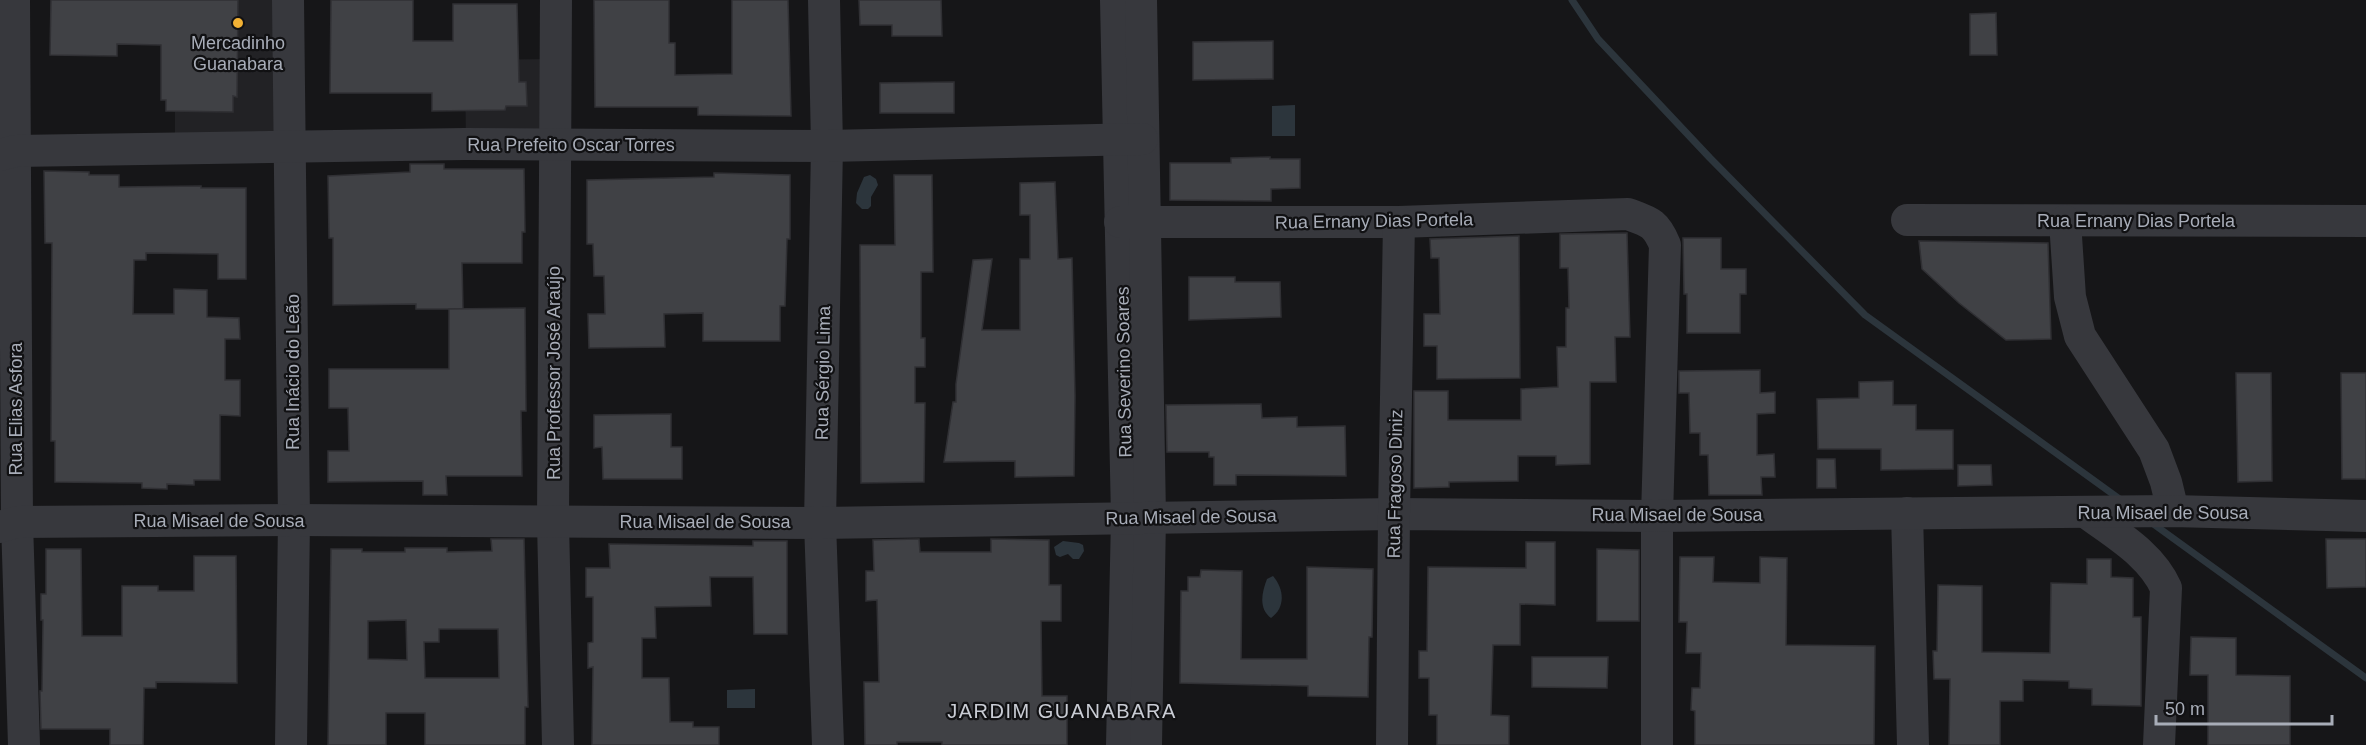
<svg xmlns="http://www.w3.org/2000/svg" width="2366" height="745" viewBox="0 0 2366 745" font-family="Helvetica,sans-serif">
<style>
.built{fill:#222225}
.water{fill:#2c353c}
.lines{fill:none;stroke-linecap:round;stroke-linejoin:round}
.stream{stroke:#2c353c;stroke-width:7}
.building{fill:#404145;stroke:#303034;stroke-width:1.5;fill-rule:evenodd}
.minor{stroke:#37383d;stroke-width:32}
.poi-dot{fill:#f2b134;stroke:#111113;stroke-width:2}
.labels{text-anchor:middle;stroke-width:4.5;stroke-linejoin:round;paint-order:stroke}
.poi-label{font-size:18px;fill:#a8adb8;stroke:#111113}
.street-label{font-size:18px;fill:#a8adb8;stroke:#111113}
.neighbourhood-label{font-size:20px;letter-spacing:1.5px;fill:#c9ccd4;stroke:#111113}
</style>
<rect width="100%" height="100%" fill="#161618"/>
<!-- built -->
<g class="built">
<path d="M175,0h110v149l-110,1z"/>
<path d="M555,59v89h-89l-1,-88z"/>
</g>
<!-- water -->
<g class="water">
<path d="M1295,105v31h-23v-30z"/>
<path d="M870,175l6,4 2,6 -7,12v9l-3,3h-6l-6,-6 1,-10 7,-16z"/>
<path d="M1063,541l16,2 4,2 1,6 -5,8h-6l-5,-5 -8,3 -4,-2 -2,-8z"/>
<path d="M1273,576c11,13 13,31 -2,42 -13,-10 -9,-26 -4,-39z"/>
<path d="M755,689v19h-28v-18z"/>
</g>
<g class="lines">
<!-- stream -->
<g class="stream">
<path d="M1572,0l26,39 112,119 155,157 256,185"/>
<path d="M2152,523l214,155"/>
</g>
</g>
<!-- building -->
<g class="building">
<path d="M51,0h187l-1,97 -4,-1v16l-67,-1v-11h-5v-55l-44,-1v12l-67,-1z"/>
<path d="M331,0h82v41h40v-37h64l2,78h7l1,24h-21l-1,4 -73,1v-18h-102z"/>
<path d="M594,0h75v43h6v32l57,-1v-74h56l3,116 -93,-1v-8h-103z"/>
<path d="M859,0h82l1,36h-50v-11h-32z"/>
<path d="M1996,13l1,42h-27v-41z"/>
<path d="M1273,41v38l-80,1v-38z"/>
<path d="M954,82v31h-74v-30z"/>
<path d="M1270,157v2h30v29l-29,1v12l-101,-1v-37h61v-5z"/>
<path d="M410,164h34v5h80l1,63h-3v31h-60l1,46h-47v-5l-83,1v-67h-4l-1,-62 82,-4z"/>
<path d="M44,171l45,1v3h30v12l82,-1v2h45v91h-28v-25l-72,-1v7h-12l-1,54h41v-25l33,1v27l32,1 1,21h-15v41h15v36l-20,-1v65h-26v5l-27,-1v5l-25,-1v-5l-87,-1v-41h-4l1,-198h-7z"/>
<path d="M714,173l76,2v64h-3l-2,67h-5v35h-77v-28l-39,1 1,33 -76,1 -1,-34h17l-1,-38h-10l-1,-32h-6v-64l127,-3z"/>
<path d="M894,175h38l1,97h-12v66h4v29h-10v36h10l-1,79 -63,1 -1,-238h35z"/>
<path d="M1055,182l3,77 14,-1 3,138 -1,80 -59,1v-16l-71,1 9,-60h3v-18l17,-124 19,-1 -10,71h38v-71h10v-44h-10v-32z"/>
<path d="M1627,233l3,104h-15l1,45h-26v82l-34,1v-9h-38v25l-69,1v5l-35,1v-97h34v29h73v-31l37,-2 -1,-40h9v-39h3l-1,-40h-8v-34z"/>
<path d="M1519,236l1,142 -83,1v-33h-13v-32h16l-1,-56h-8l-1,-19z"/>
<path d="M1683,238h38v31h25v25h-6v39h-53v-39h-3z"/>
<path d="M1919,241l129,2 3,96 -45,1 -47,-37 -37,-34z"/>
<path d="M1189,277h46v5h45l1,35 -92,3z"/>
<path d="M525,308l1,103h-5l1,65h-76l1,19h-24v-14l-95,1v-31h21l-1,-43h-19v-39h120v-60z"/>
<path d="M1760,370v23l15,-1v21l-18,1v41l17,-1 1,23h-14l1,18h-53l-1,-40h-8v-22h-10l-1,-40h-10v-22z"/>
<path d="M2236,373h35l1,108 -34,1z"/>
<path d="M2341,373h25v106h-24z"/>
<path d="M1893,381v24h23v25h37v39l-72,1v-21h-63l-1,-50 42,-1v-16z"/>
<path d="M1261,404l1,14 35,-1v10l48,-1 1,50 -110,-1v10h-22v-28h-5v-5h-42l-1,-47z"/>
<path d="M671,414v33h11v32h-79l-1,-32 -8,1v-33z"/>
<path d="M1817,459h18l1,29h-19z"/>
<path d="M1958,465h33l1,20 -34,1z"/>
<path d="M491,539h33l4,168h-3v38h-100v-32h-39v32h-58l3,-196h31v3h43v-4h42v4l45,-1zM406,620l1,40 -39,-1v-38zM439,629h59l1,49h-74l-1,-36h15z"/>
<path d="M919,539l1,13h71v-13l58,1v45h12v36h-20l1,75h25v49h-125v-3h-45v3h-32l-1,-63h15l-2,-82 -11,1v-30h8l-1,-31z"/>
<path d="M2326,539h40v48l-39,1z"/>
<path d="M753,541h34v93h-33l-1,-57h-43l1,29 -56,1 1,31h-14v40h27l1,44h23v5h26v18h-127l1,-78 -5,1v-25l5,-1v-45h-7v-29h24l-1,-24 144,2z"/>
<path d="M1526,542h29v63l-35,-1v41h-27l-2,70 18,1v29h-72v-30h-8v-37h-10v-27h8l1,-84 98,1z"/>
<path d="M46,549h35l1,87h40v-50h36v5h36v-35h42l1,127 -81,-1v6h-12l-1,57h-33v-16h-69l-1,-38h2l1,-71h-2v-26h5z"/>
<path d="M1597,549l42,1v71h-42z"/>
<path d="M1680,557h34l-1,25 47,1v-26l27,1 -1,87 89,1 -1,99h-179v-34l-4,-1 1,-22h8l1,-35h-15l1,-31h-8z"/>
<path d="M2087,559h24v18l22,1v39h8v89l-49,-1v-16l-23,-1v-7l-46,-1v21h-23v44h-51l1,-66h-16l-1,-28h4l1,-66 44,1v66l68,1 1,-70 36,1z"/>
<path d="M1307,567l66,2 -1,68h-3l-1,60 -60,-1v-10l-128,-3 1,-92h7v-14h12l1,-7 41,1 -1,88h66z"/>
<path d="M2191,637l45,1v37l54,1v69h-82v-70h-18z"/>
<path d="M1532,657h76l-1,31 -75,-1z"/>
</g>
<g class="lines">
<!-- minor -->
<g class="minor">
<path d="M14,0l3,522 7,223"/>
<path d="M288,0l6,520 -3,225"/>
<path d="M556,0l-3,522 5,223"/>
<path d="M824,0l3,146 -7,377 8,222"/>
<path d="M1116,0l11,518 -5,227"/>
<path d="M1141,0l9,517 -4,228"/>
<path d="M0,155l15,-4 450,-7 362,2 315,-7"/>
<path d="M1907,220l459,1"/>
<path d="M2065,221l5,76 10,39 74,114 12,32 7,29"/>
<path d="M1120,222h279l229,-8c22,8 28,9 37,31l-8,271v229"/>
<path d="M1907,513l6,232"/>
<path d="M2087,513c28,21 64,41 79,75l-7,157"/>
<path d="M0,527l17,-5 277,-2 526,3 574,-9 263,2 516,-5 193,5"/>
<path d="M1392,745l2,-231 5,-292"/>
</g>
</g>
<!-- markers -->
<circle class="poi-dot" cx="238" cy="23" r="6"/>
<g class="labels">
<!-- poi labels -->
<g class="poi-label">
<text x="238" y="49">Mercadinho<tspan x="238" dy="21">Guanabara</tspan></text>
</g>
<!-- street labels -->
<g class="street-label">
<text x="571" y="151">Rua Prefeito Oscar Torres</text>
<text transform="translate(1374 221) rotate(-1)" y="6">Rua Ernany Dias Portela</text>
<text x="2136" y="227">Rua Ernany Dias Portela</text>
<text transform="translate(293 372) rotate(-90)" y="6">Rua Inácio do Leão</text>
<text transform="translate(1124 372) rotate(-91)" y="6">Rua Severino Soares</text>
<text transform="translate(554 373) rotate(-90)" y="6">Rua Professor José Araújo</text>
<text transform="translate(823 373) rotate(-89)" y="6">Rua Sérgio Lima</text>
<text transform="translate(16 409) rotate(-90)" y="6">Rua Elias Asfora</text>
<text transform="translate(1395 484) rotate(-89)" y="6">Rua Fragoso Diniz</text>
<text x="2163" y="519">Rua Misael de Sousa</text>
<text x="1677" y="521">Rua Misael de Sousa</text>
<text transform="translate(1191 517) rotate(-1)" y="6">Rua Misael de Sousa</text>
<text x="219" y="527">Rua Misael de Sousa</text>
<text x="705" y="528">Rua Misael de Sousa</text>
</g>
<!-- neighbourhood labels -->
<g class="neighbourhood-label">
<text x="1062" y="718">JARDIM GUANABARA</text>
</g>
</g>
<!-- scale -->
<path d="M2156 715v9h176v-9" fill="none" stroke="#a8adb8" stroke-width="3"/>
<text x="2165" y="715" font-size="18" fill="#a8adb8" stroke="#111113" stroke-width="4.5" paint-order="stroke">50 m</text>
</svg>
